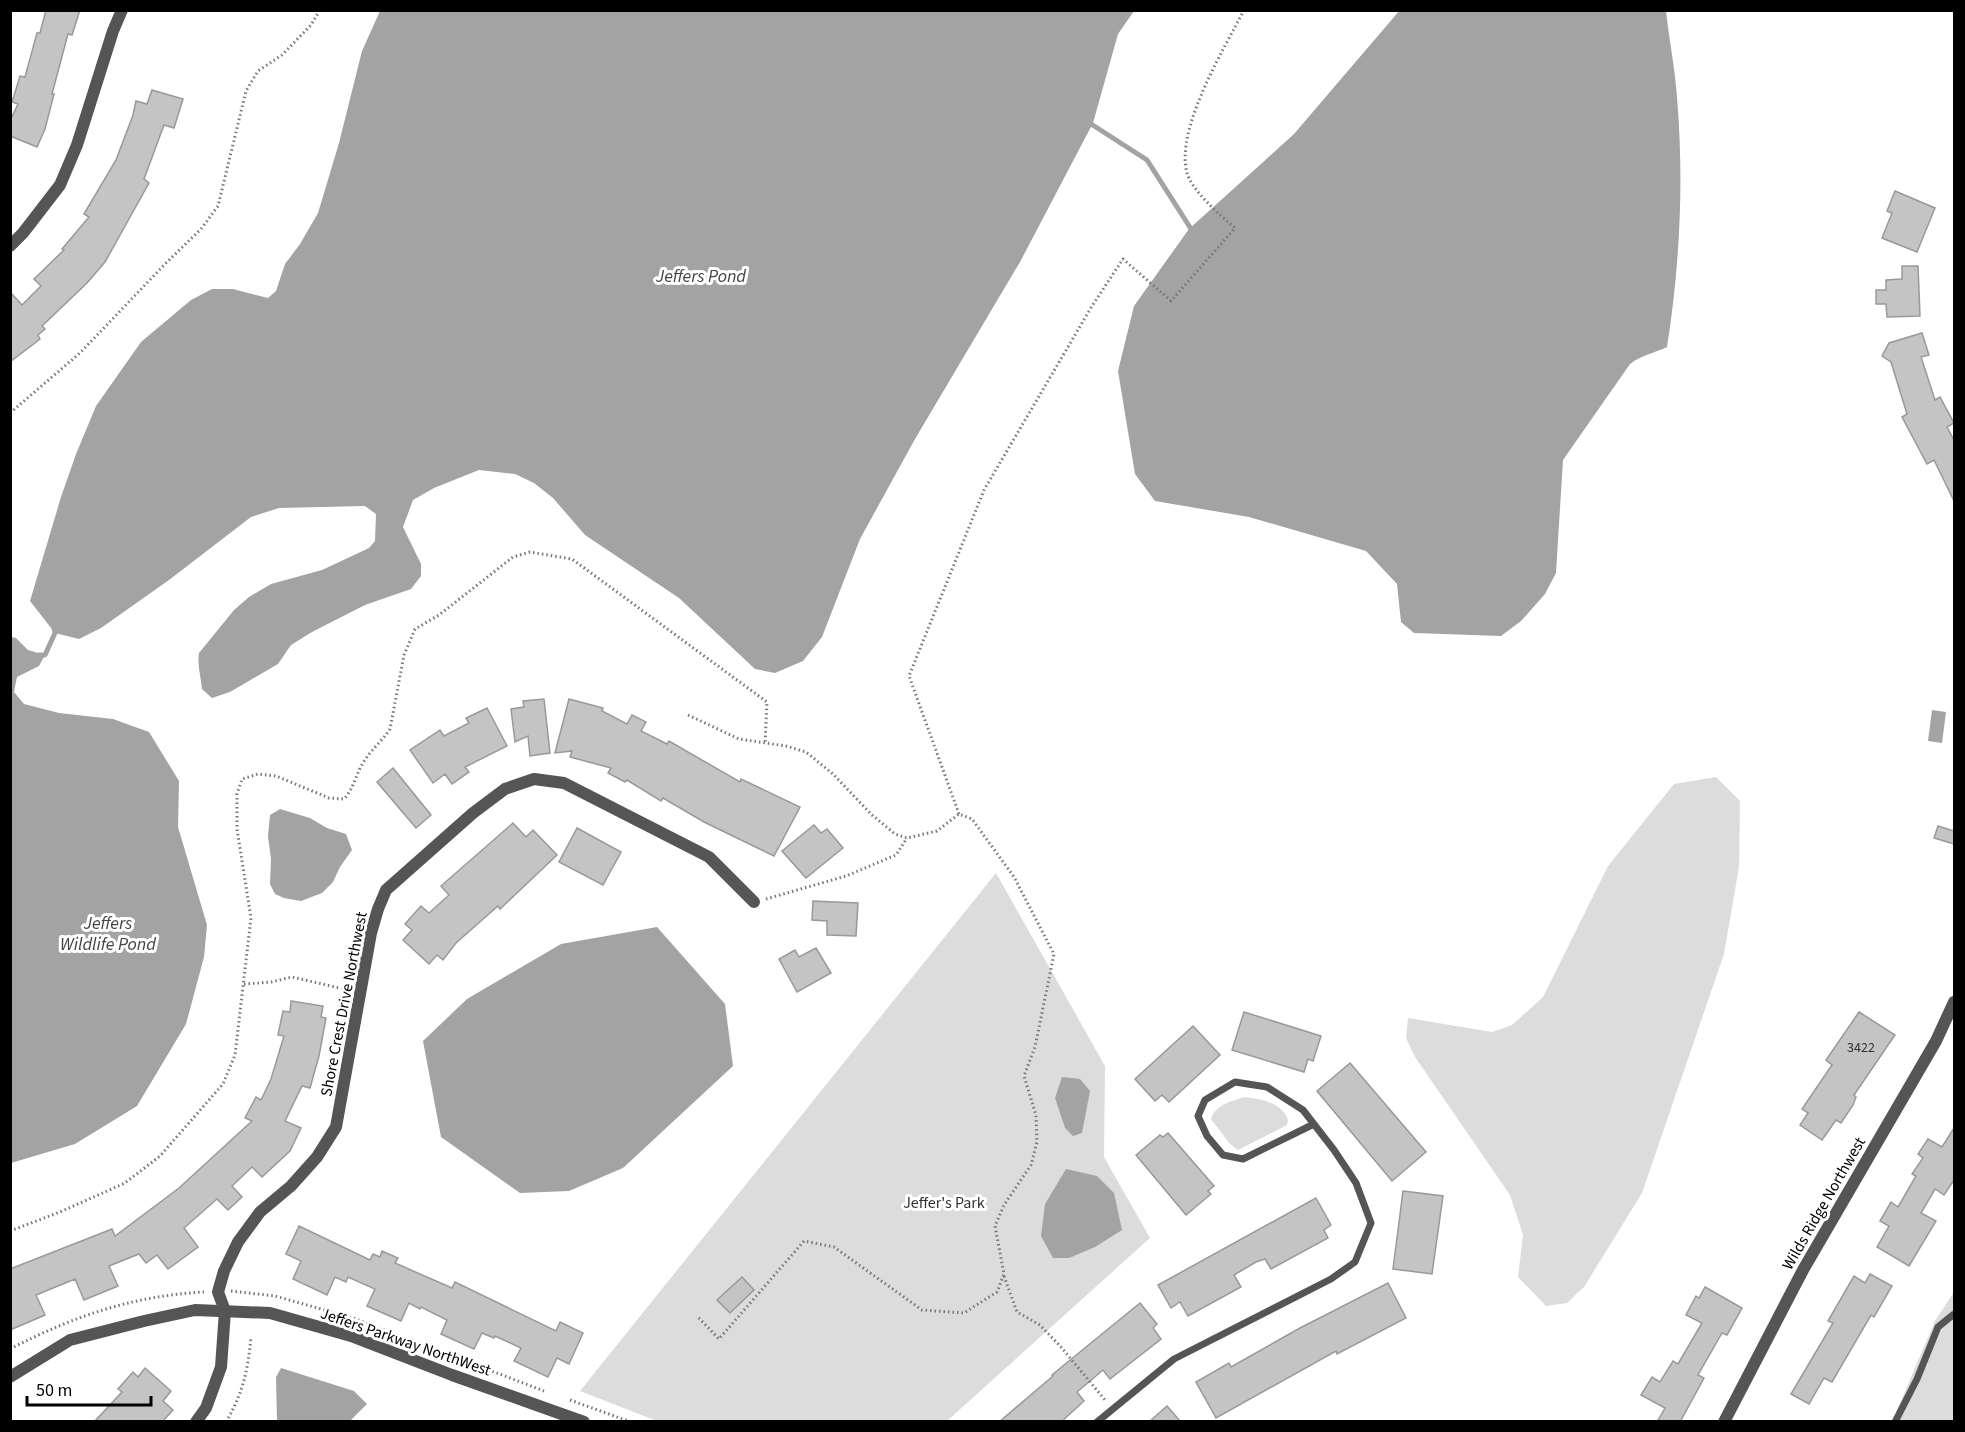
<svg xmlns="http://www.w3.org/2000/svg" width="1965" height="1432" viewBox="0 0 1965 1432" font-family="'Source Sans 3',sans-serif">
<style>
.green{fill:#dcdcdc}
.water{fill:#a3a3a3}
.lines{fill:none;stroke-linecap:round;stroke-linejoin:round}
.stream{stroke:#a3a3a3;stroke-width:5}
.building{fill:#c4c4c4;stroke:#999;stroke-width:1.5}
.path{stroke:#777;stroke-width:3;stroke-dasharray:1.5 3;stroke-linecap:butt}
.lane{stroke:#555;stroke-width:7}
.street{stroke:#555;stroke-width:12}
.labels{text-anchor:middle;stroke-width:6;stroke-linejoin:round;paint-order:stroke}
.number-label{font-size:14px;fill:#313131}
.street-label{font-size:16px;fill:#000;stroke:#fff}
.park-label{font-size:16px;fill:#333;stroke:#fff}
.water-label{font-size:18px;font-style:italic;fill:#444;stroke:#fff}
</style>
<rect width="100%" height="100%" fill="#fff"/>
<!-- green -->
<g class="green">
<path d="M1716,777l24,24 -1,66 -15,87 -82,239 -58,94 -17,16 -21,3 -28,-29 5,-42 -13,-40 -95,-138 -9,-19 2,-20 84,14 20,-7 31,-28 65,-131 66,-82z"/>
<path d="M996,873l109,193 -1,91 46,81 -203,183h-290l-77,-30z"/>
<path d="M1245,1097c17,2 37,6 43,23l-1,5 -49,25 -8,-6 -19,-25c4,-14 21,-18 34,-22z"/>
<path d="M1954,1292v129l-62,1 43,-101z"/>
</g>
<!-- water -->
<g class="water">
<path d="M1400,10l266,1c3,28 9,57 11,86 7,83 3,168 -10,250 -13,6 -27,9 -37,17l-67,96 -7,113 -11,21 -24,27 -20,15 -87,-3 -13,-11 -4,-38 -31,-33 -117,-34 -94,-16 -20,-27 -17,-103 16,-65 55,-77 105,-95z"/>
<path d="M380,11h754l-16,23 -25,89 -73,139 -105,177 -55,100 -38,98 -19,24 -28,12 -20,-4 -76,-71 -94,-63 -32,-37 -19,-15 -19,-9 -36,-4 -45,18 -21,12 -10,27 18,37v12l-10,13 -46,16 -53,27 -21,13 -13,19 -48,28 -18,6 -10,-9c-1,-12 -5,-24 -3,-36l35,-43 15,-13 22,-13 51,-14 47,-22 6,-7 1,-27 -11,-8 -86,2 -28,9 -82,63 -68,48 -22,11 -24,-6 -25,-32 31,-104 15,-43 20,-48 45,-64 50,-42 21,-11h21l35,9 8,-7 9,-27 15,-20 18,-31 21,-70 23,-92z"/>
<path d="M11,637l5,1 12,12 17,5 -6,11 -22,11 -3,15 10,12 35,9 54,6 36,13 30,49 -1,46 29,98 -3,32 -18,67 -49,82 -62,38 -64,19z"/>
<path d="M1932,710l14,2 -4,31 -14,-2z"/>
<path d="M280,809l30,9 17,10 19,6 6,16 -12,17 -7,15 -11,11 -21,8 -17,-3 -9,-4 -5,-10 1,-25 -3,-23 2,-21z"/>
<path d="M657,927l68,77 8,62 -110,102 -54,23 -49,2 -79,-56 -18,-96 44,-42 94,-55z"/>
<path d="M1062,1077l18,2 10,12 -8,42 -9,3 -8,-8 -10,-30z"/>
<path d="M1066,1169l31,7 17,17 8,37 -27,17 -26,11h-16l-12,-22 4,-32z"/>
<path d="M281,1368l73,23 13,13 -17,17h-73l-1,-44z"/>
</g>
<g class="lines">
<!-- stream -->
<g class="stream">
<path d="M1088,122l59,38 46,72"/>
<path d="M39,655h6l10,-22 -1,-6"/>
</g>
</g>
<!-- building -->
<g class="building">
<path d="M46,10h34l-8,25 -4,-1 -16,60h2l-9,35 -8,18 -27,-11v-15l8,-17 -6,-2 8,-26 5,1 12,-44h3z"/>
<path d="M152,90l31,9 -9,29 -10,-3 -20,54 5,4 -44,79 -18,21 -45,43 3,3 -7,6 2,4 -30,23v-70l12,13 19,-19 -7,-7 30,-29 -2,-1 27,-32 -5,-3 32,-54 17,-45 3,-14 11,3z"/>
<path d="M1895,191l40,17 -18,44 -35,-14 10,-25 -5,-2z"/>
<path d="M1902,266h16l2,50 -33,1 -1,-13h-10v-14h10v-10l16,-1z"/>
<path d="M1922,333l7,22 -8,2 14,43 5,-3 14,26 -7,4 7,13v61l-20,-41 -7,4 -25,-47 5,-3 -16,-52 -9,-6 7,-13z"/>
<path d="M544,699l6,54 -20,3 -2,-20 -13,6 -4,-33 13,-2 -1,-6z"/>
<path d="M569,699l34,9 -1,3 25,13 5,-9 14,7 -5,9 26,13 2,-3 71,41 1,-3 59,28 -26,49 -70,-34 -41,-24 -2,3 -34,-21 -2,2 -17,-9 3,-5 -41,-11 2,-6 -17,2z"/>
<path d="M487,708l20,38 -42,21 4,5 -17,12 -7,-10 -12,9 -23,-33 30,-20 4,6 25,-13 -3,-5z"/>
<path d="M393,768l38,47 -15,13 -39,-46z"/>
<path d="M513,823l13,14 7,-7 24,25 -57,54 -2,-3 -42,37 -13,17 -6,-5 -8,9 -26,-24 9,-10 -7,-6 16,-18 8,7 20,-18 -8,-9z"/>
<path d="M814,825l7,8 6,-4 16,19 -37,30 -24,-27z"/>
<path d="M1938,826l16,5v13l-20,-6z"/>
<path d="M577,828l44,24 -18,33 -44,-23z"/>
<path d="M813,901l45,2 -2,33 -29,-1v-14l-15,-1z"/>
<path d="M816,948l15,25 -34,19 -18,-33 16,-9 4,7z"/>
<path d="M291,1001l32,5 -2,11 5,1 -7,38 -9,32 -8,-2 -17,35 16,7 -11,23 -28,26 -10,-10 -20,19 10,11 -14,13 -11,-11 -33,29 14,19 -30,22 -11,-14 -11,8 -7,-9 -30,12 9,20 -34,14 -9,-21 -39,16 9,20 -35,15v-61l102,-40 3,7 64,-48 73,-67 -7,-3 11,-21 5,3 10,-21 13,-43 -6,-1 5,-24 7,1z"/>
<path d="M1244,1012l77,24 -8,25 -5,-2 -4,13 -72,-22z"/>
<path d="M1859,1012l36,23 -41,60 2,2 -3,8 -12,18 -5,-3 -14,20 -22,-15 8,-12 -6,-4 30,-44 -6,-5z"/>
<path d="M1193,1026l27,29 -51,47 -7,-7 -7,6 -20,-22z"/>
<path d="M1350,1063l76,89 -34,29 -75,-90z"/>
<path d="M1954,1128v52l-10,15 -9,-6 -14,24 15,8 -27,45 -32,-19 12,-21 -9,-5 11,-19 7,5 18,-31 -4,-2 11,-16 -5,-4 10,-15 14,8z"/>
<path d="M1168,1133l46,53 -6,5 3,3 -25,21 -50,-60 24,-20 3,2z"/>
<path d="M1403,1191l40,5 -11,78 -39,-5z"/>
<path d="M1316,1198l15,27 -7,5 4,8 -57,31 -6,-10 -9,3 -22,13 7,12 -53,29 -8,-14 -9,6 -13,-23z"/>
<path d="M299,1226l71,34 3,-6 7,3 2,-6 16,7 -3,5 57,25 3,-6 101,49 4,-9 23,11 -14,31 -12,-6 -9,19 -34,-16 7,-13 -26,-12 -1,2 -12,-5 -8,16 -33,-15 6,-14 -26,-13 -1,2 -11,-6 -8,18 -34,-15 8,-17 -27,-12 -2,5 -11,-5 -8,18 -34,-16 8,-18 -15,-7z"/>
<path d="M1870,1274l22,12 -18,31 -3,-2 -39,67 -8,-4 -15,26 -18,-10 42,-71 -5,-2 26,-45 11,7z"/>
<path d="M742,1277l12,13 -24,23 -13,-13z"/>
<path d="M1388,1283l18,35 -69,36 -1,-3 -120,67 -20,-36 33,-19 2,4 69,-39z"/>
<path d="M1705,1287l37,21 -15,27 -5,-2 -24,42 6,3 -24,44h-23l8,-14 -24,-13 11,-18 8,5 13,-21 5,3 24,-41 -16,-8 10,-19 3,2z"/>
<path d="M1140,1303l17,21 -4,4 8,11 -51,40 -7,-9 -26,22 7,9 -23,21h-62l54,-46 -1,-1 12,-10z"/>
<path d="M145,1368l26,23 -8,10 10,9 -11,12h-68l28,-30 -4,-3 15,-17 5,5z"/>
<path d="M1167,1406l14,16h-32z"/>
</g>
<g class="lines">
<!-- path -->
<g class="path">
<path d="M10,413l70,-60 86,-90 35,-34 17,-23 28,-115 12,-20 24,-16 29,-30 9,-15"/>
<path d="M688,715l51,24 47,7 20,6 27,22 39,41 23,19 12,4 30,-7 22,-17 13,5 42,58 40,77 -19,93 -11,29 12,39 1,27 -6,23 -27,40 -9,21 9,48 -7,18 -33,21 -42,-3 -88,-63 -30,-6 -85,98 -21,-22"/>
<path d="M959,814l-50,-138 75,-186 108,-184 31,-47 48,42 64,-73c-14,-12 -43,-37 -48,-55 -12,-44 37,-124 57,-163"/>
<path d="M766,899l80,-23 50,-21 11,-17"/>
<path d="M244,984l27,-2 21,-5 56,13"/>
<path d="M10,1231l50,-19 65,-29 35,-27 63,-72 12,-29 16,-137 -14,-89v-35l5,-15 16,-5 18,2 53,22 15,1c11,-12 12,-27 21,-39 7,-11 18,-20 25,-31l14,-74 11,-26 24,-14 74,-58 17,-5 42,7 195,143 -2,42"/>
<path d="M1004,1276l13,36 23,13 21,22 44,53"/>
<path d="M231,1291l44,5 78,22 191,73"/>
<path d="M10,1349c64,-33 122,-53 194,-57"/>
<path d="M570,1400l61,22"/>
<path d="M226,1422c17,-29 22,-52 25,-85"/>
</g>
<!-- lane -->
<g class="lane">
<path d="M1097,1422l77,-63 157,-80 24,-17 16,-39 -15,-40 -22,-33 -31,-40 -36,-23 -32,-5 -30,18 -7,16 9,20 16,19 20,4 71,-35"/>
<path d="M1895,1422l22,-43 21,-52 16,-13"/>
</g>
<!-- street -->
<g class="street">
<path d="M10,246l13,-13 37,-48 17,-40 36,-114 9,-21"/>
<path d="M10,1377l60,-37 74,-19 51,-11 75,3 81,23 101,39 132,47"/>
<path d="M196,1422l10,-14 15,-41 4,-56 -7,-19 6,-21 14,-29 22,-30 31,-26 26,-29 19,-30 35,-194 7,-24 8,-19 87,-77 32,-24 29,-10 30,4 145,74 45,45"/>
<path d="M1724,1422l79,-152 133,-229 18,-39"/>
</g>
</g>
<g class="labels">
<!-- number labels -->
<g class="number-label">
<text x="1861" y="1052">3422</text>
</g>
<!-- street labels -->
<g class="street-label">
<text transform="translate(343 1004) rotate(-79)" y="6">Shore Crest Drive Northwest</text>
<text transform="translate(1823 1203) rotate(-60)" y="6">Wilds Ridge Northwest</text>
<text transform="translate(406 1341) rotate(19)" y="6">Jeffers Parkway NorthWest</text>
</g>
<!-- park labels -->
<g class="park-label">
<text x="944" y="1208">Jeffer's Park</text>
</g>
<!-- water labels -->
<g class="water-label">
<text x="701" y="282">Jeffers Pond</text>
<text x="108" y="929">Jeffers<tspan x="108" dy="21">Wildlife Pond</tspan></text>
</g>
</g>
<!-- border -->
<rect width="1965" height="1432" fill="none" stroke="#000000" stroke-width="24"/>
<!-- scale -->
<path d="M27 1396v9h124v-9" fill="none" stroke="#000000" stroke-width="3"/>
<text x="36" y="1396" font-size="18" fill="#000000" stroke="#ffffff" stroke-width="4.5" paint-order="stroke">50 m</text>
</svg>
